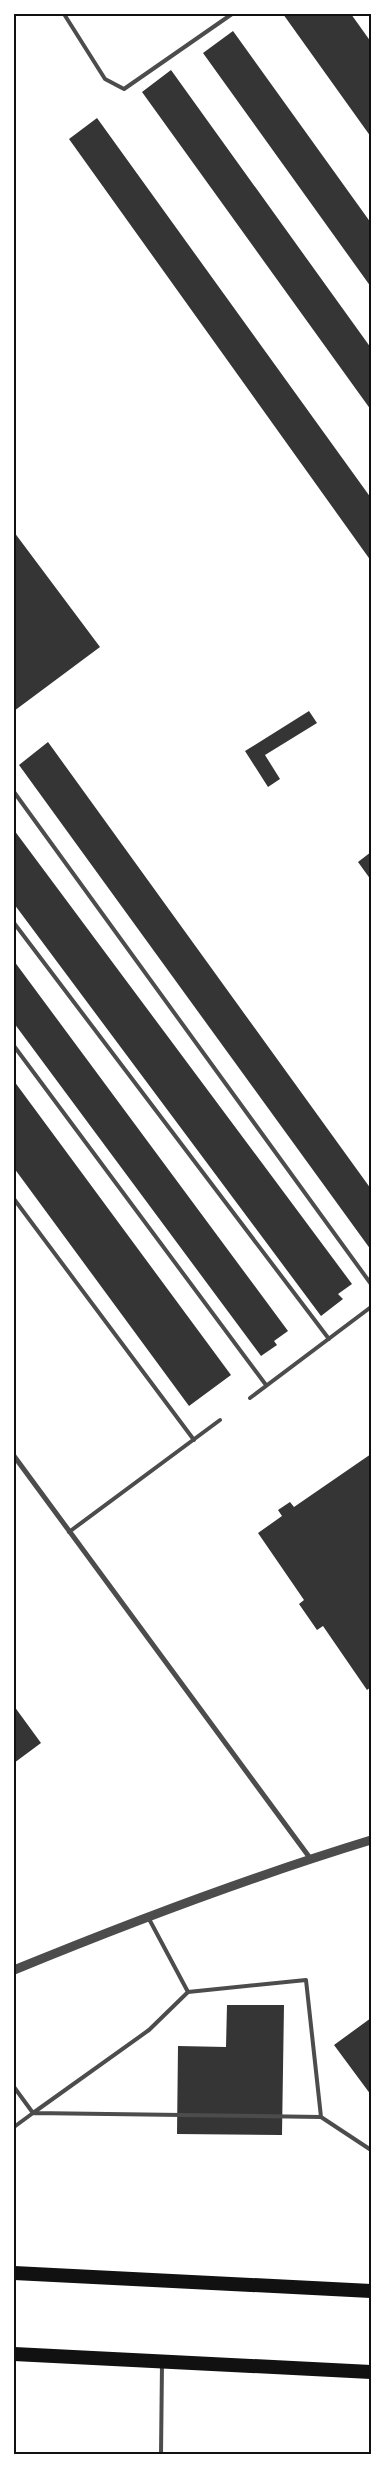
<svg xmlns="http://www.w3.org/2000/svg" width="385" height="2468" font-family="'Work Sans',sans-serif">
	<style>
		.building { fill: #353535 }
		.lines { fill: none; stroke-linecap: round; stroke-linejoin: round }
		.service { stroke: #4c4c4c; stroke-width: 4 }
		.minor { stroke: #4c4c4c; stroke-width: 5 }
		.tertiary { stroke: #4c4c4c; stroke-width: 9 }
		.trunk { stroke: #111; stroke-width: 14 }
		.neatline { fill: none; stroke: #111; stroke-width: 2 }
	</style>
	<rect width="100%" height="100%" fill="#fff"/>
	<path class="building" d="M283,14H351L371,42V137Z
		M233,31L371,223V287L203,53Z
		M171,70L371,348V410L142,92Z
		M97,118L371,498V561L69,139Z
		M14,532L100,647L14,711Z
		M309,711L317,723L265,755L280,779L268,787L245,751Z
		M48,742L371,1189V1250L19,765Z
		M14,830L352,1284L338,1294L343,1299L321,1316L14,904Z
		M371,852V880L358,862Z
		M14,961L288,1331L274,1341L277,1345L261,1356L14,1023Z
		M14,1081L231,1375L189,1406L14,1168Z
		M371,1454V1687L367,1690L323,1626L317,1630L299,1604L304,1600L258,1533L282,1516L278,1510L290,1502L294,1507Z
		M14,1706L41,1743L14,1763Z
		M227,2005H284L282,2135L177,2134L178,2046L226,2047Z
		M371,2018V2095L334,2045Z"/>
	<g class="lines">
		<path class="service" d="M64,14L105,79L124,89L232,14
			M14,792L371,1284
			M14,923L329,1339
			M14,1046L266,1385
			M14,1199L194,1440
			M250,1398L371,1307
			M69,1532L220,1420
			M148,1917L188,1992L306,1980L321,2117
			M14,2087L33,2113L149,2030L188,1992
			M14,2127L33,2113L321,2117L371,2150
			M161,2454L162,2364"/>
		<path class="minor" d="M14,1456L310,1858"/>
		<path class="tertiary" d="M14,1970C131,1922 250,1877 371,1840"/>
		<path class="trunk" d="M14,2273L371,2291
			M14,2354L371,2372"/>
	</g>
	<rect width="385" height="2468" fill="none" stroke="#ffffff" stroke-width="30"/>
	<rect x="15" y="15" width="355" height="2438" class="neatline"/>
</svg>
